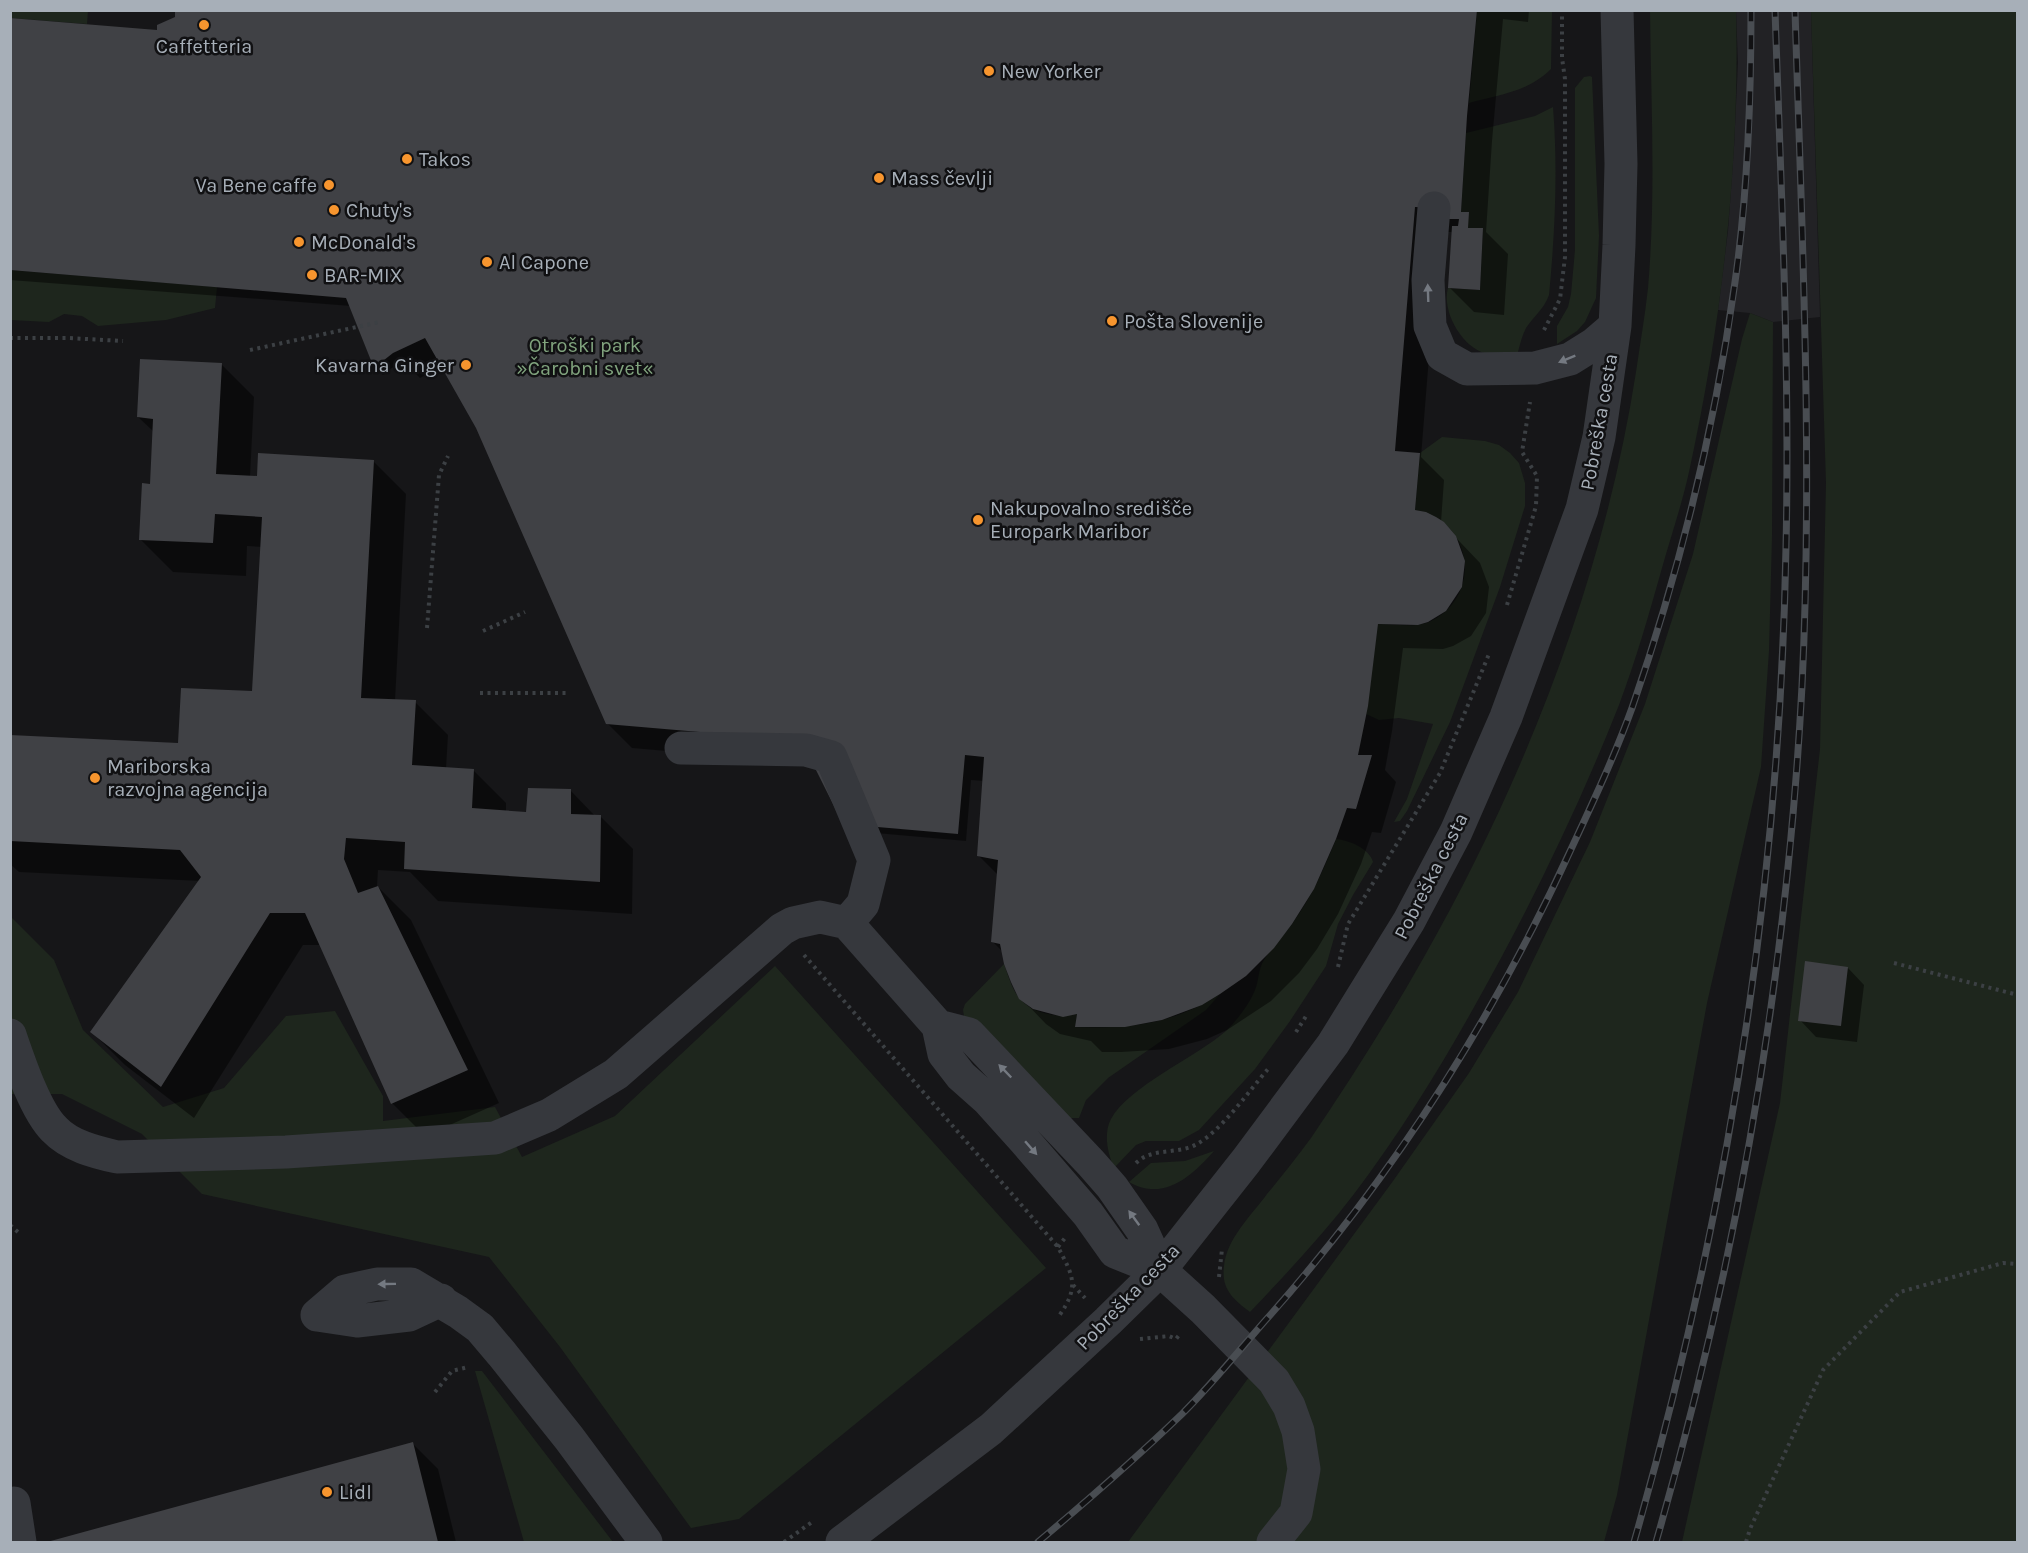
<svg xmlns="http://www.w3.org/2000/svg" width="2028" height="1553" font-family="Karla,sans-serif">
	<style>
		.built { fill: #222225 }
		.green { fill: #1e261d }
		.shadow { fill: #0007 }
		.building { fill: #404145 }
		.lines { fill: none; stroke-linecap: round; stroke-linejoin: round }
		.path { stroke: #3c4044; stroke-width: 4; stroke-dasharray: 3 4.5; stroke-linecap: butt }
		.minor { stroke: #36383d; stroke-width: 33 }
		.rail-casing { stroke: #494d52; stroke-width: 7 }
		.rail { stroke: #111113; stroke-width: 4.5; stroke-dasharray: 14; stroke-linecap: butt }
		.oneway { fill: #747981 }
		.poi-dot { fill: #f7952e; stroke: #111113; stroke-width: 2 }
		.labels { text-anchor: middle; dominant-baseline: central; stroke-width: 5; stroke-linejoin: round; paint-order: stroke }
		.poi-label { font-size: 20px; fill: #a7afb8; stroke: #111113; text-anchor: start }
		.park-label { font-size: 20px; fill: #81a47e; stroke: #111113 }
		.street-label { font-size: 20px; fill: #a7afb8; stroke: #111113 }
	</style>
	<rect width="100%" height="100%" fill="#161618"/>
	<path class="built" d="M1736,11H1811L1820,317L1773,322L1750,313L1718,310L1728,231L1734,147L1738,63Z"/>
	<path class="green" d="M10,11H88L87,24L11,18Z
		M1477,11H1552L1551,69C1528,92 1498,95 1469,103Z
		M1650,11H1736C1740,165 1722,321 1689,472C1682,504 1671,536 1662,568C1649,614 1636,660 1619,705C1585,791 1545,876 1501,958C1457,1040 1410,1120 1354,1194C1322,1236 1286,1274 1250,1312C1233,1299 1221,1289 1224,1266C1227,1238 1251,1216 1267,1194C1282,1176 1297,1157 1311,1138C1351,1079 1389,1019 1424,957C1526,777 1604,577 1636,372C1640,344 1645,316 1648,288C1656,195 1651,103 1650,11Z
		M1811,11H2017V1542H1682L1780,1103L1820,749L1826,483Z
		M1590,76L1592,77L1599,236L1596,298L1585,322L1577,331L1557,344V326L1568,307L1571,294L1575,250V88L1584,77Z
		M1553,107C1558,170 1555,233 1549,295C1544,309 1534,316 1526,328C1522,336 1520,344 1518,352C1509,353 1498,355 1489,354C1464,351 1441,312 1448,288L1480,290L1483,228H1468L1461,212L1466,133L1535,116Z
		M10,270L217,287L215,308L166,320L98,326L82,316L64,314L49,322L11,320Z
		M1750,313L1773,322L1772,537L1769,651L1761,767L1707,1003L1617,1495L1604,1542H1128L1393,1181L1469,1073L1518,992L1590,842L1645,704L1693,554L1742,339Z
		M1442,437L1485,441L1499,445L1510,453L1519,463L1525,483V506L1500,587L1450,722L1407,811L1400,821L1394,822L1407,799L1433,724L1399,718L1379,720L1366,714L1378,624C1394,624 1414,628 1429,622C1483,597 1474,521 1415,510L1420,453Z
		M1336,839C1349,840 1370,849 1373,862L1353,895L1338,924L1326,966L1290,1021L1255,1069L1199,1130L1179,1141H1146L1136,1145L1114,1168C1108,1154 1103,1134 1111,1119C1129,1086 1195,1058 1226,1031C1237,1020 1249,1005 1255,990C1259,981 1258,969 1264,960C1271,947 1284,936 1292,924C1311,898 1324,869 1336,839Z
		M11,917L54,960L83,1030L163,1107L224,1088L286,1016L335,1011L383,1096V1121L495,1107L522,1157L615,1116L775,966L1046,1268L739,1519L691,1528L560,1347L489,1257L202,1194L142,1134L62,1094H11Z
		M1004,964C1008,975 1012,990 1020,999C1033,1014 1058,1018 1077,1014L1075,1027C1130,1029 1173,1024 1220,994L1206,1010L1108,1078L1086,1100L1079,1118H1067L964,1016L963,1010L965,1004Z
		M1214,1151C1192,1176 1164,1202 1129,1182L1151,1163L1185,1161Z
		M475,1371H482L613,1542H524Z"/>
	<path class="shadow" d="M177,10H1529L1528,22L1503,19L1492,141L1486,232L1508,254L1504,315L1474,312L1449,287L1453,232H1439L1421,457L1444,480L1441,522L1480,563L1489,587L1486,613L1471,636L1453,646L1443,649L1403,648L1392,731L1385,770L1396,782L1381,833L1372,832L1361,864L1338,914L1317,949L1299,973L1271,1001L1227,1030L1207,1039L1169,1049L1121,1052H1102L1091,1041L1060,1034L1046,1024L1021,998L1003,952L992,941L998,875L978,855L984,781L971,780L966,841L853,831L815,764L632,748L607,723L478,427L443,366L420,378L402,360L383,375L375,367L351,306L10,280V19L158,31L176,18Z
		M221,364L254,397L250,477L373,461L406,494L395,701L415,702L448,735L446,769L473,770L506,803V812L527,813L571,791L596,817H601L633,849L632,914L438,901L410,872L378,870L377,886L411,920L499,1103L425,1136L392,1103L321,945H303L194,1118L125,1065L92,1032L200,881L19,872L10,864V736L179,744L254,692L262,547L247,546L246,576L173,572L140,539L151,485L154,432L138,417Z
		M1848,968L1864,985L1857,1042L1816,1037L1800,1020Z
		M413,1444L438,1469L456,1542H51Z"/>
	<path class="building" d="M175,10H1477L1467,116L1461,212H1469L1468,228H1483L1480,290L1448,288L1452,226H1458L1459,219H1445V208L1415,207L1395,451L1420,453L1415,510L1426,512L1436,517L1444,522L1456,536L1465,561L1462,587L1446,611L1428,622L1418,625L1378,624L1368,706L1358,755H1372L1356,809L1347,808L1336,839L1314,889L1292,924L1274,948L1246,976L1220,994L1202,1005L1162,1020L1125,1027H1075L1077,1014L1063,1017L1033,1009L1019,999L1011,982L1004,964L1000,944L991,942L998,860L977,856L984,757L965,755L958,834L843,824L806,750L794,740L606,724L476,428L425,338L393,353L374,368L346,298L10,270V18L157,30V25L175,17Z
		M140,359L222,363L216,474L257,476L258,453L374,460L361,698L416,700L412,765L474,769L472,808L526,812L528,788L571,789V814L601,815L600,882L404,869L405,842L346,838L344,859L358,893L378,886L468,1070L391,1104L305,913H270L161,1087L90,1032L201,877L180,850L10,841V735L178,743L181,688L252,691L262,517L215,514L213,543L139,540L142,483L150,484L153,419L137,417Z
		M1805,961L1848,967L1841,1026L1798,1021Z
		M413,1442L438,1542H47Z"/>
	<g class="lines">
		<path class="path" d="M1544,330L1560,299L1565,257V79L1562,58V10
			M10,338H68L123,341
			M250,350L380,322
			M1507,605L1536,506L1537,476L1522,452L1530,402
			M427,628L439,475L448,456
			M483,631L525,612
			M480,693H568
			M804,955L1058,1247C1073,1276 1080,1286 1059,1316
			M1894,963L2018,995
			M1338,967L1348,924L1440,773L1489,654
			M1296,1032L1308,1013
			M1136,1163C1152,1147 1178,1155 1197,1144C1222,1130 1249,1091 1268,1069
			M10,1225L18,1232
			M1058,1247L1065,1238
			M1219,1277L1222,1249
			M1073,1285L1085,1298
			M1140,1339L1169,1336L1176,1339L1180,1334
			M435,1392L452,1371L468,1367
			M784,1542L812,1522
			M1746,1542L1750,1529L1823,1370L1900,1292L2003,1263L2018,1264"/>
		<path class="minor" d="M1434,208L1428,280L1430,326L1442,355L1467,369L1535,368L1570,359L1594,344L1615,326
			M681,748L806,750L831,757L874,860L863,904L847,923
			M938,1026L969,1034L1091,1163L1112,1187L1142,1230L1160,1270
			M10,1035C19,1061 35,1110 54,1129C70,1146 95,1152 117,1157L286,1152L495,1138L549,1115L616,1074L782,929L793,923L820,917L847,923L938,1026L944,1054L961,1076L988,1100L1024,1140L1088,1214L1115,1252L1160,1270L1203,1309L1274,1381L1289,1406L1298,1431L1304,1469L1296,1513L1273,1542
			M317,1315L345,1291L377,1284H411L458,1312L480,1328L502,1354L569,1438L646,1542
			M317,1315L357,1321L409,1315L441,1300
			M14,1503L20,1542
			M842,1542L991,1429L1108,1321L1160,1270L1246,1161L1333,1044L1409,921L1456,832L1506,717L1582,509L1599,437L1615,326L1619,245L1621,164L1617,10"/>
		<g class="rail-casing">
			<path id="rail" d="M1038,1542C1087,1501 1135,1459 1182,1414C1211,1385 1237,1353 1264,1322C1391,1180 1494,1018 1573,845C1594,800 1615,755 1632,708C1680,570 1715,427 1735,282C1748,192 1751,101 1751,10
				M1634,1542C1727,1219 1780,883 1786,547C1790,368 1781,189 1775,10
				M1656,1542C1736,1265 1787,975 1802,686C1813,461 1802,236 1795,10"/>
		</g>
		<use href="#rail" class="rail"/>
	</g>
	<defs><path id="oneway-solid" d="M-6-.8H1V-3.2L6.5 0L1 3.2V.8H-6Z" transform="scale(1.5)"/></defs>
	<g class="oneway">
		<use href="#oneway-solid" transform="translate(1428 293) rotate(-92)"/>
		<use href="#oneway-solid" transform="translate(1567 359) rotate(158)"/>
		<use href="#oneway-solid" transform="translate(1005 1071) rotate(-134)"/>
		<use href="#oneway-solid" transform="translate(1031 1148) rotate(49)"/>
		<use href="#oneway-solid" transform="translate(1134 1218) rotate(-126)"/>
		<use href="#oneway-solid" transform="translate(387 1284) rotate(179)"/>
	</g>
	<g class="poi-dot">
		<circle cx="204" cy="25" r="6"/>
		<circle cx="989" cy="71" r="6"/>
		<circle cx="407" cy="159" r="6"/>
		<circle cx="879" cy="178" r="6"/>
		<circle cx="329" cy="185" r="6"/>
		<circle cx="334" cy="210" r="6"/>
		<circle cx="299" cy="242" r="6"/>
		<circle cx="487" cy="262" r="6"/>
		<circle cx="312" cy="275" r="6"/>
		<circle cx="1112" cy="321" r="6"/>
		<circle cx="466" cy="365" r="6"/>
		<circle cx="978" cy="520" r="6"/>
		<circle cx="95" cy="778" r="6"/>
		<circle cx="327" cy="1492" r="6"/>
	</g>
	<g class="labels">
		<g class="poi-label">
			<text x="204" y="46" text-anchor="middle">Caffetteria</text>
			<text x="1001" y="71">New Yorker</text>
			<text x="419" y="159">Takos</text>
			<text x="891" y="178">Mass čevlji</text>
			<text x="317" y="185" text-anchor="end">Va Bene caffe</text>
			<text x="346" y="210">Chuty's</text>
			<text x="311" y="242">McDonald's</text>
			<text x="499" y="262">Al Capone</text>
			<text x="324" y="275">BAR-MIX</text>
			<text x="1124" y="321">Pošta Slovenije</text>
			<text x="454" y="365" text-anchor="end">Kavarna Ginger</text>
			<text x="990" y="508">Nakupovalno središče<tspan x="990" dy="23">Europark Maribor</tspan></text>
			<text x="107" y="766">Mariborska<tspan x="107" dy="23">razvojna agencija</tspan></text>
			<text x="339" y="1492">Lidl</text>
		</g>
		<g class="park-label">
			<text x="585" y="345">Otroški park<tspan x="585" dy="23">»Čarobni svet«</tspan></text>
		</g>
		<g class="street-label">
			<text transform="translate(1599 422) rotate(-80)">Pobreška cesta</text>
			<text transform="translate(1431 876) rotate(-63)">Pobreška cesta</text>
			<text transform="translate(1128 1297) rotate(-46)">Pobreška cesta</text>
		</g>
	</g>
	<rect width="2028" height="1553" fill="none" stroke="#a7afb8" stroke-width="24"/>
</svg>
